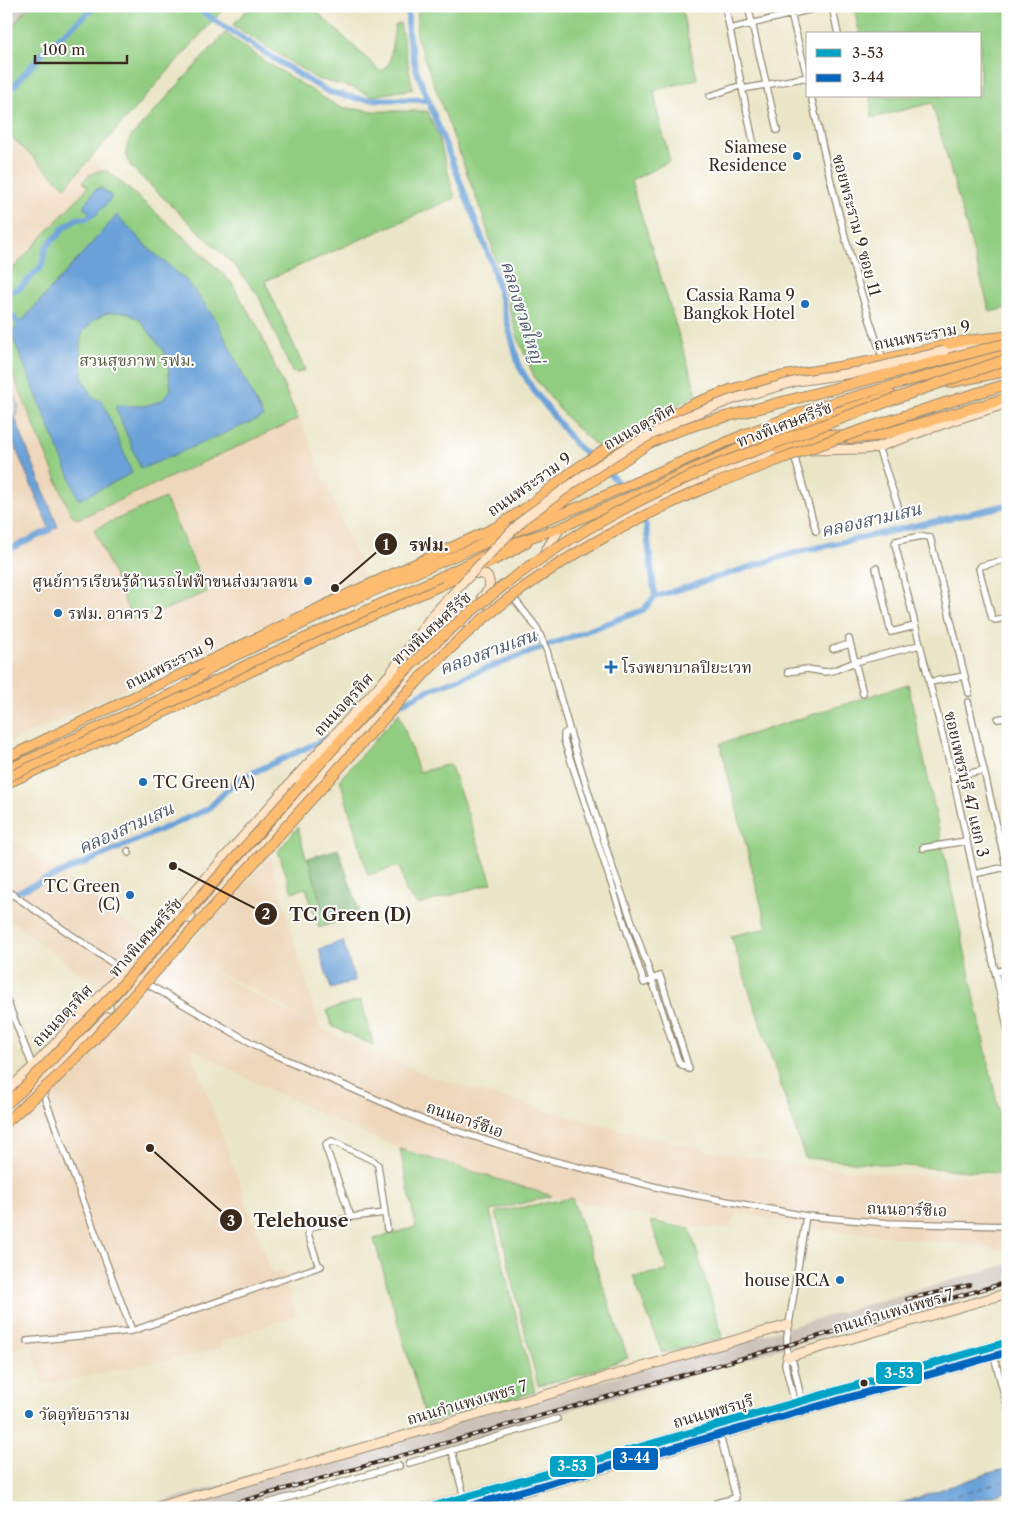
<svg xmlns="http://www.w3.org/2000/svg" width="1014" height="1514" font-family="'Libre Caslon Text','Noto Serif Thai',serif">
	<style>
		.built { fill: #eed7bb; fill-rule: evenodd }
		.industrial { fill: #ccc2b9 }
		.green { fill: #91cd81; stroke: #667c50 }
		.forest { fill: #74b06f; stroke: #586d46 }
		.water { fill: #6aa1d8; stroke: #52667b }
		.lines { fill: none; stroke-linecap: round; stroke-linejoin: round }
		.stream { stroke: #6aa1d8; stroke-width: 2 }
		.canal { stroke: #6aa1d8; stroke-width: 6 }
		.ferry { stroke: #4e5a68; stroke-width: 1; stroke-dasharray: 6 5; stroke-linecap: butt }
		.street-casing { stroke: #938872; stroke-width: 8 }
		.secondary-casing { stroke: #938872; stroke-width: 11 }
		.primary-casing { stroke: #938872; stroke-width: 11 }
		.highway-casing { stroke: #938872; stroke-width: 12 }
		.street { stroke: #fff; stroke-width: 5.5 }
		.secondary { stroke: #ffe4c6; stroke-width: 9 }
		.primary { stroke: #febc70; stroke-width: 9 }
		.highway { stroke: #febc70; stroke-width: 10 }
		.rail-casing { stroke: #3b2a1e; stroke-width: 4 }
		.rail { stroke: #fff; stroke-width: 2; stroke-dasharray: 5.5; stroke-linecap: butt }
		.secondary-bridge-casing { stroke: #938872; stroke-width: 11; stroke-linecap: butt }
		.primary-bridge-casing { stroke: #938872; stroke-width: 11; stroke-linecap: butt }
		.highway-bridge-casing { stroke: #938872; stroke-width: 12; stroke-linecap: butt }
		.secondary-bridge { stroke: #ffe4c6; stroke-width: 9 }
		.primary-bridge { stroke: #febc70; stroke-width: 9 }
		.highway-bridge { stroke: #febc70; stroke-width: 10 }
		.bus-1-casing { stroke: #fff; stroke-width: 11 }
		.bus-2-casing { stroke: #fff; stroke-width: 11 }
		.bus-1 { stroke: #03a3c5; stroke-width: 8 }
		.bus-2 { stroke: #0065bd; stroke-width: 8 }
		.poi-dot { fill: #1f6fb2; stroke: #fff; stroke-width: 2 }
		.bus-dot { fill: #3b2a1e; stroke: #fff; stroke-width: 2 }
		.labels { text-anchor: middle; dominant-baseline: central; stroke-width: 4; stroke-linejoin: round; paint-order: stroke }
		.poi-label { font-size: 16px; fill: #3b2a1e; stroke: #fff; text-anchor: end }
		.street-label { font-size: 16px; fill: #3b2a1e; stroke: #fff }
		.park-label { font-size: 16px; fill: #555b3c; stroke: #fff }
		.water-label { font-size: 18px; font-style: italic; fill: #4e5a68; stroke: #fff }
		.leader { fill: none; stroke: #3b2a1e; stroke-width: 2 }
		.callout-dot { fill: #3b2a1e; stroke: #fff; stroke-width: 2 }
		.mark-label { font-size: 15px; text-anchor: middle; font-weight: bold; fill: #fff }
		.callout-label { font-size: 18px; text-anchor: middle; font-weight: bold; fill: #3b2a1e; stroke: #fff; stroke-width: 4; stroke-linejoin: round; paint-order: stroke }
		.line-badge { stroke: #fff; stroke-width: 2 }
		.badge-label { font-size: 14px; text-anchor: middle; font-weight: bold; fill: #fff }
	</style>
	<rect width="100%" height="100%" fill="#fff"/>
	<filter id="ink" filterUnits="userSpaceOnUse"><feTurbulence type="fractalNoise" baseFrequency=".02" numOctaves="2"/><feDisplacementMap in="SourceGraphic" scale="10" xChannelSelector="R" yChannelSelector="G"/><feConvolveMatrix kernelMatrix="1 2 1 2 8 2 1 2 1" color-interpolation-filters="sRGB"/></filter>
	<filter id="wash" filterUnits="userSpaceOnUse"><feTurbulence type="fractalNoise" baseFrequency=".0096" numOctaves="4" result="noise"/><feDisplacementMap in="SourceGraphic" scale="20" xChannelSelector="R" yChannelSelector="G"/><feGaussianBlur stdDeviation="1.12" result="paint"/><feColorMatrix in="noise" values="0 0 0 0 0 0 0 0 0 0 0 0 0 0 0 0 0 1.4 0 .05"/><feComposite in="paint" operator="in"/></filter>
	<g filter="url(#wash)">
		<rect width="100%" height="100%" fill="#ebe5c7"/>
		<path class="built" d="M6,132L64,186L91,158L203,251L255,317L300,419L365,578L6,744Z
			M6,835L133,927L180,954L270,857L320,1028L431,1077L587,1122L705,1150L801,1166L894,1175L1008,1176V1248L999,1250L981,1246L818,1229L737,1212L729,1228L695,1227L552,1196L400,1149L348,1127L254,1082L190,1047L272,1273L284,1272L296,1315L222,1342L220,1349L43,1385L32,1345L6,1350V1127L130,1008L97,986L6,917ZM188,959L256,991L310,1023L284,1010Z"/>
		<path class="industrial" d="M6,6H29L6,34Z
			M1008,1264V1286L887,1321L785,1347L728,1365L226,1508H138L637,1371Z"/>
		<path class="green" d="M29,6H226L65,187L6,132V34Z
			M250,6H311L381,72L390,62L395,26L400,23L413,89L372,96L354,88L317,79L233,25Z
			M418,6H681L697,79L654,91L658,115L670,161L631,181L697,394L600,449L570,422L535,379L518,338L484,219L416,36Z
			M756,6H793V7L759,15Z
			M853,6H985L986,9L995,6H1008V308L990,312L932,103L872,118L870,96H980V34H860Z
			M225,33L266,62L339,107L374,111H427L438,135L455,198L265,281L305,370L297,373L292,372L258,295L234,265L132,168C124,155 125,153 129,139Z
			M98,171H107L115,177L196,248L231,282L258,328L298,419L78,519L73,516L70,512L6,358V276L88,187L83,182L89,175Z
			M165,498L207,592L155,614L132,619L94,529Z
			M908,684L1008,1155V1174L805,1158L731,936L767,928L720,744Z
			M399,713L419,772L450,764L492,883L418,905L406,892L400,866L368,875L340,779Z
			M298,827L306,858H308L327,925L319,928L306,888L292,892L278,851Z
			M361,1000L374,1046L332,1026L327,1010Z
			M400,1149L552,1196L490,1211L535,1392L427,1423L374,1239L416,1227Z
			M572,1198L628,1358L583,1374L538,1386L496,1212Z
			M651,1221L690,1229L723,1338L662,1353L633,1276L667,1271Z"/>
		<path class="forest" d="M338,849L361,915L327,925L308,858Z"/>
		<path class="water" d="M101,188L111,196V199L95,216L92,215L84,208V205L96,189Z
			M117,215L147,247L187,281L217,321L263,417L141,469L115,406L119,405L144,406L161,401L171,389L168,366L163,350L139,319L125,312L107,313L94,320L83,332L80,343L82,376L91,396L103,402L132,473L79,500L11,333Z
			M15,418L58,527L50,530L6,425L9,420Z
			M343,941L355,981L331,989L319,949Z
			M1008,1468V1491L946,1508H887L989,1473Z"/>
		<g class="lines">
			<path class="stream" d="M6,376L18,405L15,418"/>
			<path class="canal" d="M195,6L214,20L311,82L329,92L360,99L429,100
				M408,6V33L416,69L491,261L519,366L532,388L575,444L613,477L632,499
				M6,95L47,48L96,6
				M6,293C11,291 17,290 21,287C24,284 41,268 42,265C44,258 43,252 47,246C52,238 59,238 62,229L77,219L87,218L92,215
				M6,309L19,324
				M642,516L646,526L655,597
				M6,551L50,530
				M400,704L431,689L643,610L655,597L794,553L1008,505
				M6,897L208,809L237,780L332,736"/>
			<path class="ferry" d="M914,1508L1008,1480"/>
		</g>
	</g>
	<g filter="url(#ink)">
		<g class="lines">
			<g class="street-casing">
				<path id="street" d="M725,6L753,141
					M748,6L777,130
					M832,6L838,34
					M791,14L808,80
					M730,29L825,6
					M743,89L808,77
					M710,96L742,85
					M811,96C831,185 852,273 883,359
					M878,447L898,506
					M793,452L816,531
					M1008,559L981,566L979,569L992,618L995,620L1008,617
					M876,568L891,632L915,626
					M512,596L537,628L547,651L576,753L611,863L649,970L677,1057L679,1063L689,1069
					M833,649L850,644
					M788,672L807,669L825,672L835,670L855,662L849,639
					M929,682L965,676
					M969,693L930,537L922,536L896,541L895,544L953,777L1008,1031
					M863,694L855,662L920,645
					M968,702L1008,874
					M998,719L1008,717
					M569,730L564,734V740L644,983L652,980
					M1007,764H1008
					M953,777L984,770
					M923,848L966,841
					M128,851L129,853
					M974,874L1006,867
					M6,890L124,971L266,1051L428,1122L542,1158L668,1190L806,1216L888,1223L1008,1226
					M995,972L1008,969
					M652,979L660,976L689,1069
					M6,998L33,1067
					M41,1088L132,1331
					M351,1217L326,1148V1144L332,1141L374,1161L378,1165L385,1213
					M319,1267L308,1234L309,1230L312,1227L351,1217L385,1213L387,1229
					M27,1341L132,1331L321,1266
					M994,1356L1008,1409
					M787,1357L793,1362L802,1402
					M795,1404L785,1364L787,1357V1337L806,1216
					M452,1451L464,1497
					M409,1463L557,1419
					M716,1503L736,1498L720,1435
					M251,1508L399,1466"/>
			</g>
			<g class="secondary-casing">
				<path id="secondary" d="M944,351L980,342
					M810,450L863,449L878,447L951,421L1008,403
					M542,557L560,528
					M466,574C480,573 492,571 489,590L482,597
					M490,608C575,537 677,490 779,450H785
					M396,669L454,619
					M200,915L348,747L425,665L461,632
					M118,1006L188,928
					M6,1092L33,1067L124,971L295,778
					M12,1111L108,1017
					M787,1357L1008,1293
					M154,1508L788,1325"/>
			</g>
			<g class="primary-casing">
				<path id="primary" d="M949,383L1008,371
					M509,534L581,506L740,436L813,408L1008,353
					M440,577L504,546L560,528L751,443L846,409L892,395
					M6,758L352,592L496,527L528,506L571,472L614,443L695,403L732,389L771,378L883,359L963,341L1008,336
					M6,770L173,693L190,684L216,665L355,599L485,543
					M6,784L187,702L324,637L442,585L509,553L527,542
					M426,1508L1008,1342
					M466,1508L1008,1352"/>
			</g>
			<g class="highway-casing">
				<path id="highway" d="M789,429L850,438L877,436L1008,398
					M779,450L821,435
					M480,545L557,505L649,443L671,433L698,424L756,409"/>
			</g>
			<use href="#street" class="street"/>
			<use href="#secondary" class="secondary"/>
			<use href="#primary" class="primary"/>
			<use href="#highway" class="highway"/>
			<g class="rail-casing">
				<path id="rail" d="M907,1299L970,1285
					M218,1508L1008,1282"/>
			</g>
			<use href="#rail" class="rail"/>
			<g class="secondary-bridge-casing">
				<path id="secondary-bridge" d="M295,778L390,674L432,616L496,547L526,517L586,474L626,448L681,419L733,399L797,381L859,372L944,351"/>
			</g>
			<g class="primary-bridge-casing">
				<path id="primary-bridge" d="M6,778L198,690L252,662L440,577"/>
			</g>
			<g class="highway-bridge-casing">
				<path id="highway-bridge" d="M756,409L1008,343
					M6,1104L20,1092L115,993L388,687C444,632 503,581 569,540C613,513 660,489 707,469C734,458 763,448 791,437C863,410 935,384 1008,359
					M6,1122L56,1078L89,1045L425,673C448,650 472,627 498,607C559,559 636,517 707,487C727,479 747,472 767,464C846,434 927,408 1008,384"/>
			</g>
			<use href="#secondary-bridge" class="secondary-bridge"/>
			<use href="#primary-bridge" class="primary-bridge"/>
			<use href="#highway-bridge" class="highway-bridge"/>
			<g class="bus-1-casing">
				<path id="bus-1" d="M427,1508L1008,1342"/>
			</g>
			<g class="bus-2-casing">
				<path id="bus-2" d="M463,1508L1008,1352"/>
			</g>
			<use href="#bus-1" class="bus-1"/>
			<use href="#bus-2" class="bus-2"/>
		</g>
	</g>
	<g class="poi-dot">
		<circle cx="797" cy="156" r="5"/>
		<circle cx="805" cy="304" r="5"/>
		<circle cx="308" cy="581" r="5"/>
		<circle cx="58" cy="613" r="5"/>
		<path d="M608.5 659.5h5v5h5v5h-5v5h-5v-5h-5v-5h5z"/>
		<circle cx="143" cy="782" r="5"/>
		<circle cx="130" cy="895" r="5"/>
		<circle cx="840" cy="1280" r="5"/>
		<circle cx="29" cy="1414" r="5"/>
	</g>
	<circle class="bus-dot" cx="864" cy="1383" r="4.5"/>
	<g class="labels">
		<g class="poi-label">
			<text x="787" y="147">Siamese<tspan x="787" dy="18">Residence</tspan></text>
			<text x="795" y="295">Cassia Rama 9<tspan x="795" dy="18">Bangkok Hotel</tspan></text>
			<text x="298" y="581">ศูนย์การเรียนรู้ด้านรถไฟฟ้าขนส่งมวลชน</text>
			<text x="68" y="613" text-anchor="start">รฟม. อาคาร 2</text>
			<text x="622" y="667" text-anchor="start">โรงพยาบาลปิยะเวท</text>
			<text x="153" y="782" text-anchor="start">TC Green (A)</text>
			<text x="120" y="886">TC Green<tspan x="120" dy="18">(C)</tspan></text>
			<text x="830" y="1280">house RCA</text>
			<text x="39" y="1414" text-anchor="start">วัดอุทัยธาราม</text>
		</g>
		<g class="street-label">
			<text transform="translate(857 225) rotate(75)">ซอยพระราม 9 ซอย 11</text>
			<text transform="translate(922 335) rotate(-11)">ถนนพระราม 9</text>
			<text transform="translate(784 424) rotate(-21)">ทางพิเศษศรีรัช</text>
			<text transform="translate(639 426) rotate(-29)">ถนนจตุรทิศ</text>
			<text transform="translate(529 484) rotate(-35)">ถนนพระราม 9</text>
			<text transform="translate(431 628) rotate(-42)">ทางพิเศษศรีรัช</text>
			<text transform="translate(170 663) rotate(-26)">ถนนพระราม 9</text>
			<text transform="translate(343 704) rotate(-47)">ถนนจตุรทิศ</text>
			<text transform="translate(967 784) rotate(77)">ซอยเพชรบุรี 47 แยก 3</text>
			<text transform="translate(145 937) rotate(-48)">ทางพิเศษศรีรัช</text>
			<text transform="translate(62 1015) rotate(-46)">ถนนจตุรทิศ</text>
			<text transform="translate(465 1119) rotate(19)">ถนนอาร์ซีเอ</text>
			<text transform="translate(907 1209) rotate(2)">ถนนอาร์ซีเอ</text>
			<text transform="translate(893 1311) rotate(-16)">ถนนกำแพงเพชร 7</text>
			<text transform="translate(467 1402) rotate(-16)">ถนนกำแพงเพชร 7</text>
			<text transform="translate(713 1411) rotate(-16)">ถนนเพชรบุรี</text>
		</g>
		<g class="park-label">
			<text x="137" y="360">สวนสุขภาพ รฟม.</text>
		</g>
		<g class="water-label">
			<text transform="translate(522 312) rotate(73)">คลองชวดใหญ่</text>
			<text transform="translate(871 520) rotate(-13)">คลองสามเสน</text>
			<text transform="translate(488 652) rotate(-20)">คลองสามเสน</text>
			<text transform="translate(126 828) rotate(-24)">คลองสามเสน</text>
		</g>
	</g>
	<path class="leader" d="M335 588L386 544M173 866L266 914M150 1148L231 1220"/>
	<g class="callout-dot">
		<circle cx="335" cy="588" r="5"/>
		<circle cx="173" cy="866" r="5"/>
		<circle cx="150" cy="1148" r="5"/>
		<circle cx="386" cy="544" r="12"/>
		<circle cx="266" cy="914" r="12"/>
		<circle cx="231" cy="1220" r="12"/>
	</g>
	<g class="mark-label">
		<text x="386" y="550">1</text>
		<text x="266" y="919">2</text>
		<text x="231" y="1226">3</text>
	</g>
	<g class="callout-label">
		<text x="429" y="551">รฟม.</text>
		<text x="350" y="921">TC Green (D)</text>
		<text x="301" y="1227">Telehouse</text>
	</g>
	<g class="line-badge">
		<rect x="875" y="1361" width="48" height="24" rx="5" fill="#03a3c5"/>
		<rect x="612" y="1447" width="47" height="24" rx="5" fill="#0065bd"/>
		<rect x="549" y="1455" width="47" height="23" rx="5" fill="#03a3c5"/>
	</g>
	<g class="badge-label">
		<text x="899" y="1378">3-53</text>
		<text x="635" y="1463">3-44</text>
		<text x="572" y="1471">3-53</text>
	</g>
	<rect width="1014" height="1514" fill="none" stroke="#fff" stroke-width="25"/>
	<rect x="806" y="32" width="175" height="65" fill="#ffffff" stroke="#b1aaa5"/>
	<rect x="816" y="49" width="25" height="8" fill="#03a3c5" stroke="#b1aaa5"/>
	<text x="852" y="58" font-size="15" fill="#3b2a1e">3-53</text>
	<rect x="816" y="74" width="25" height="8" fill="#0065bd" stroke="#b1aaa5"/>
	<text x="852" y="82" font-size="15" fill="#3b2a1e">3-44</text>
	<path d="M35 55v8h92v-8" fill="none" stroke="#3b2a1e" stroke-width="2.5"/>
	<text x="42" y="55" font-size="15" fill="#3b2a1e" stroke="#ffffff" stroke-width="4" paint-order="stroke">100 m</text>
</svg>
